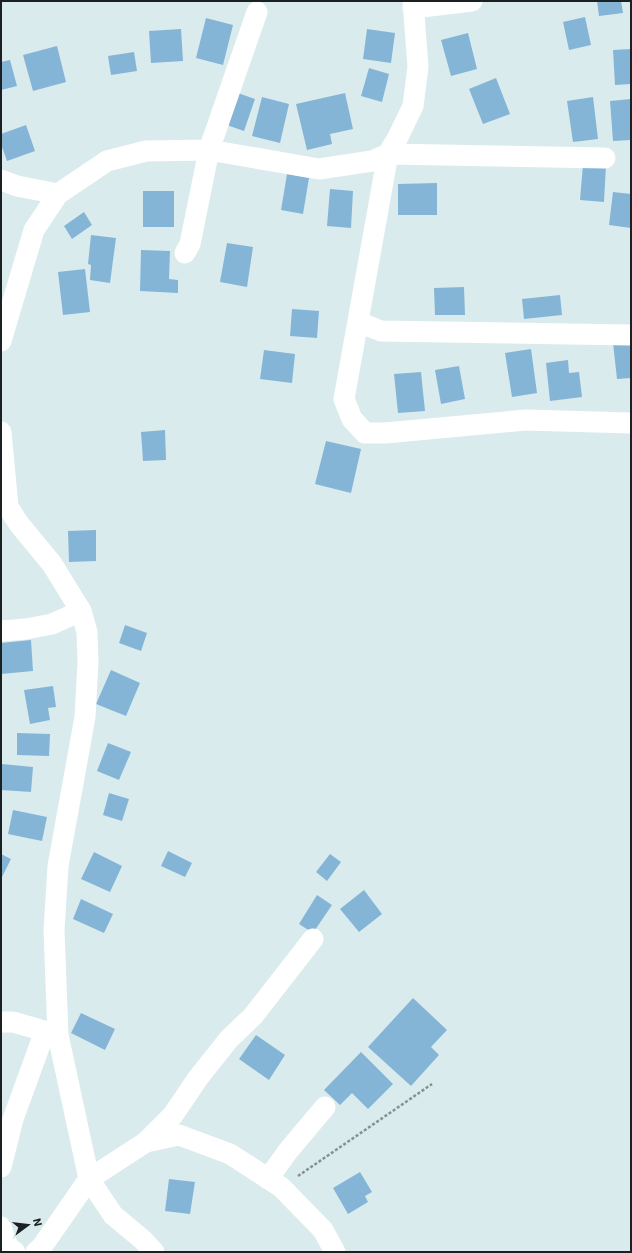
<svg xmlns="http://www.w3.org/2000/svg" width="632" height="1253" font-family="'IBM Plex Sans',sans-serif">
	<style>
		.building { fill: #85b5d6 }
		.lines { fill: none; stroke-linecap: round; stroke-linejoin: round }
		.path { stroke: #849092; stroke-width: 2.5; stroke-dasharray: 3 2; stroke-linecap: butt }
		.minor { stroke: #fff; stroke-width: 21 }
	</style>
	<rect width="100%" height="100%" fill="#daebed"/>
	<path class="building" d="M597,1H621L623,13L599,16Z
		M585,17L591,45L569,50L563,22Z
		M206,18L233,25L223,65L196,58Z
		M181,29L183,61L151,63L149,31Z
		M367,29L395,33L391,63L363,59Z
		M468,33L477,69L451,76L441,40Z
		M57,46L66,82L33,91L23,55Z
		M631,49V84L615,85L613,50Z
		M134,52L137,71L111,75L108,56Z
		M10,60L17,86L1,90V62Z
		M369,68L389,74L382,102L361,96Z
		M496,78L510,114L483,124L469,89Z
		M232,91L255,99L244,131L221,123Z
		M345,93L353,129L330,134L332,144L307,150L296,104Z
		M262,97L289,104L280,143L252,136Z
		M593,97L598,139L573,142L567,101Z
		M631,99V140L613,141L610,101Z
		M26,125L35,151L7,161L1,144V134Z
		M583,164L606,165L604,202L580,200Z
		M287,174L309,178L303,214L281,210Z
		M437,183V215H398V184Z
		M330,189L353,191L351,228L327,226Z
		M143,191H174V227H143Z
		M613,192L631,194V228L609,225Z
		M84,212L92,225L72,239L64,226Z
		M91,235L116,238L110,283L90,280L91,265L88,264Z
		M227,243L253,247L247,287L220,282Z
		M141,250L170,251L169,279L178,280V293L140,291Z
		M85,269L90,312L63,315L58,272Z
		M464,287L465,315H435L434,288Z
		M560,295L562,315L524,319L522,299Z
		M292,309L319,311L317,338L290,336Z
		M631,341V378L617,379L613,343Z
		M531,349L537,393L512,397L505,353Z
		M264,350L295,354L292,383L260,379Z
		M568,360L569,373L579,372L582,397L550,401L546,363Z
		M459,366L465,399L441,404L435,370Z
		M421,372L425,411L398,413L394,374Z
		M165,430L166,460L143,461L141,432Z
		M326,441L361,449L351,493L315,484Z
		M96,530V561L69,562L68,531Z
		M125,625L147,633L141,651L119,643Z
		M31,640L33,671L1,674V643Z
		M111,670L140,683L126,716L96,704Z
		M53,686L56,707L48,708L50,720L30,724L24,690Z
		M17,733L50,734L49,756L17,755Z
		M108,743L131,752L119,780L97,771Z
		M2,764L33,767L31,792L1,790Z
		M109,793L129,799L122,821L103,815Z
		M13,810L47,817L42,841L8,834Z
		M168,851L192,863L185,877L161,866Z
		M94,852L122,866L110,892L81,879Z
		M1,854L11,859L1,879Z
		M330,854L341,862L327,881L316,872Z
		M364,890L382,914L359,932L340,909Z
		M317,895L332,905L313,933L299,924Z
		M81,899L113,914L104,933L73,919Z
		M413,998L447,1030L431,1047L439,1055L411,1086L368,1047Z
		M81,1013L115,1029L105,1050L71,1033Z
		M256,1035L285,1055L269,1080L239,1059Z
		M361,1052L393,1084L368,1109L352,1093L340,1105L324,1090Z
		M360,1172L372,1192L365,1196L368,1202L348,1214L333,1188Z
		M169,1179L195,1182L190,1214L165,1211Z"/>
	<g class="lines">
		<path class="path" d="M298,1176L432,1084"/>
		<path class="minor" d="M413,8L472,1
			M605,158L388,154L344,399L352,419L365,433H385L526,420L631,423
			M1,180L17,186L58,194
			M185,253L190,244L209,150L257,12
			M358,322L381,331L631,335
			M1,341L34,230L58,194L107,161L146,151L209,150L319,169L372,161L388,154L398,137L413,106L418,67L413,1
			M1,432L8,507L19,524L52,564L81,611L87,632L88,662L85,717L58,866L54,930L58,1035L89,1179L113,1215L143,1240L154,1252
			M1,631L26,629L52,624L81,611
			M1,1022H13L58,1035
			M146,1142L173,1115L198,1078L229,1039L253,1016L313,939
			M1,1167L13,1119L45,1031
			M268,1179L288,1151L325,1107
			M1,1227L8,1247L15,1252
			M36,1252L41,1248L89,1179L146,1142L179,1135L230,1154L281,1187L323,1230L335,1252"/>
	</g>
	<rect width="632" height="1253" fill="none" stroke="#1b2122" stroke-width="4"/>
	<g transform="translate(28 1225) rotate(75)" stroke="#daebed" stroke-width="3" paint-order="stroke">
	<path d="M0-3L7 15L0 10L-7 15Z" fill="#1b2122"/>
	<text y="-6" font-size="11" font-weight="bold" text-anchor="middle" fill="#1b2122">N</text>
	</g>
</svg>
